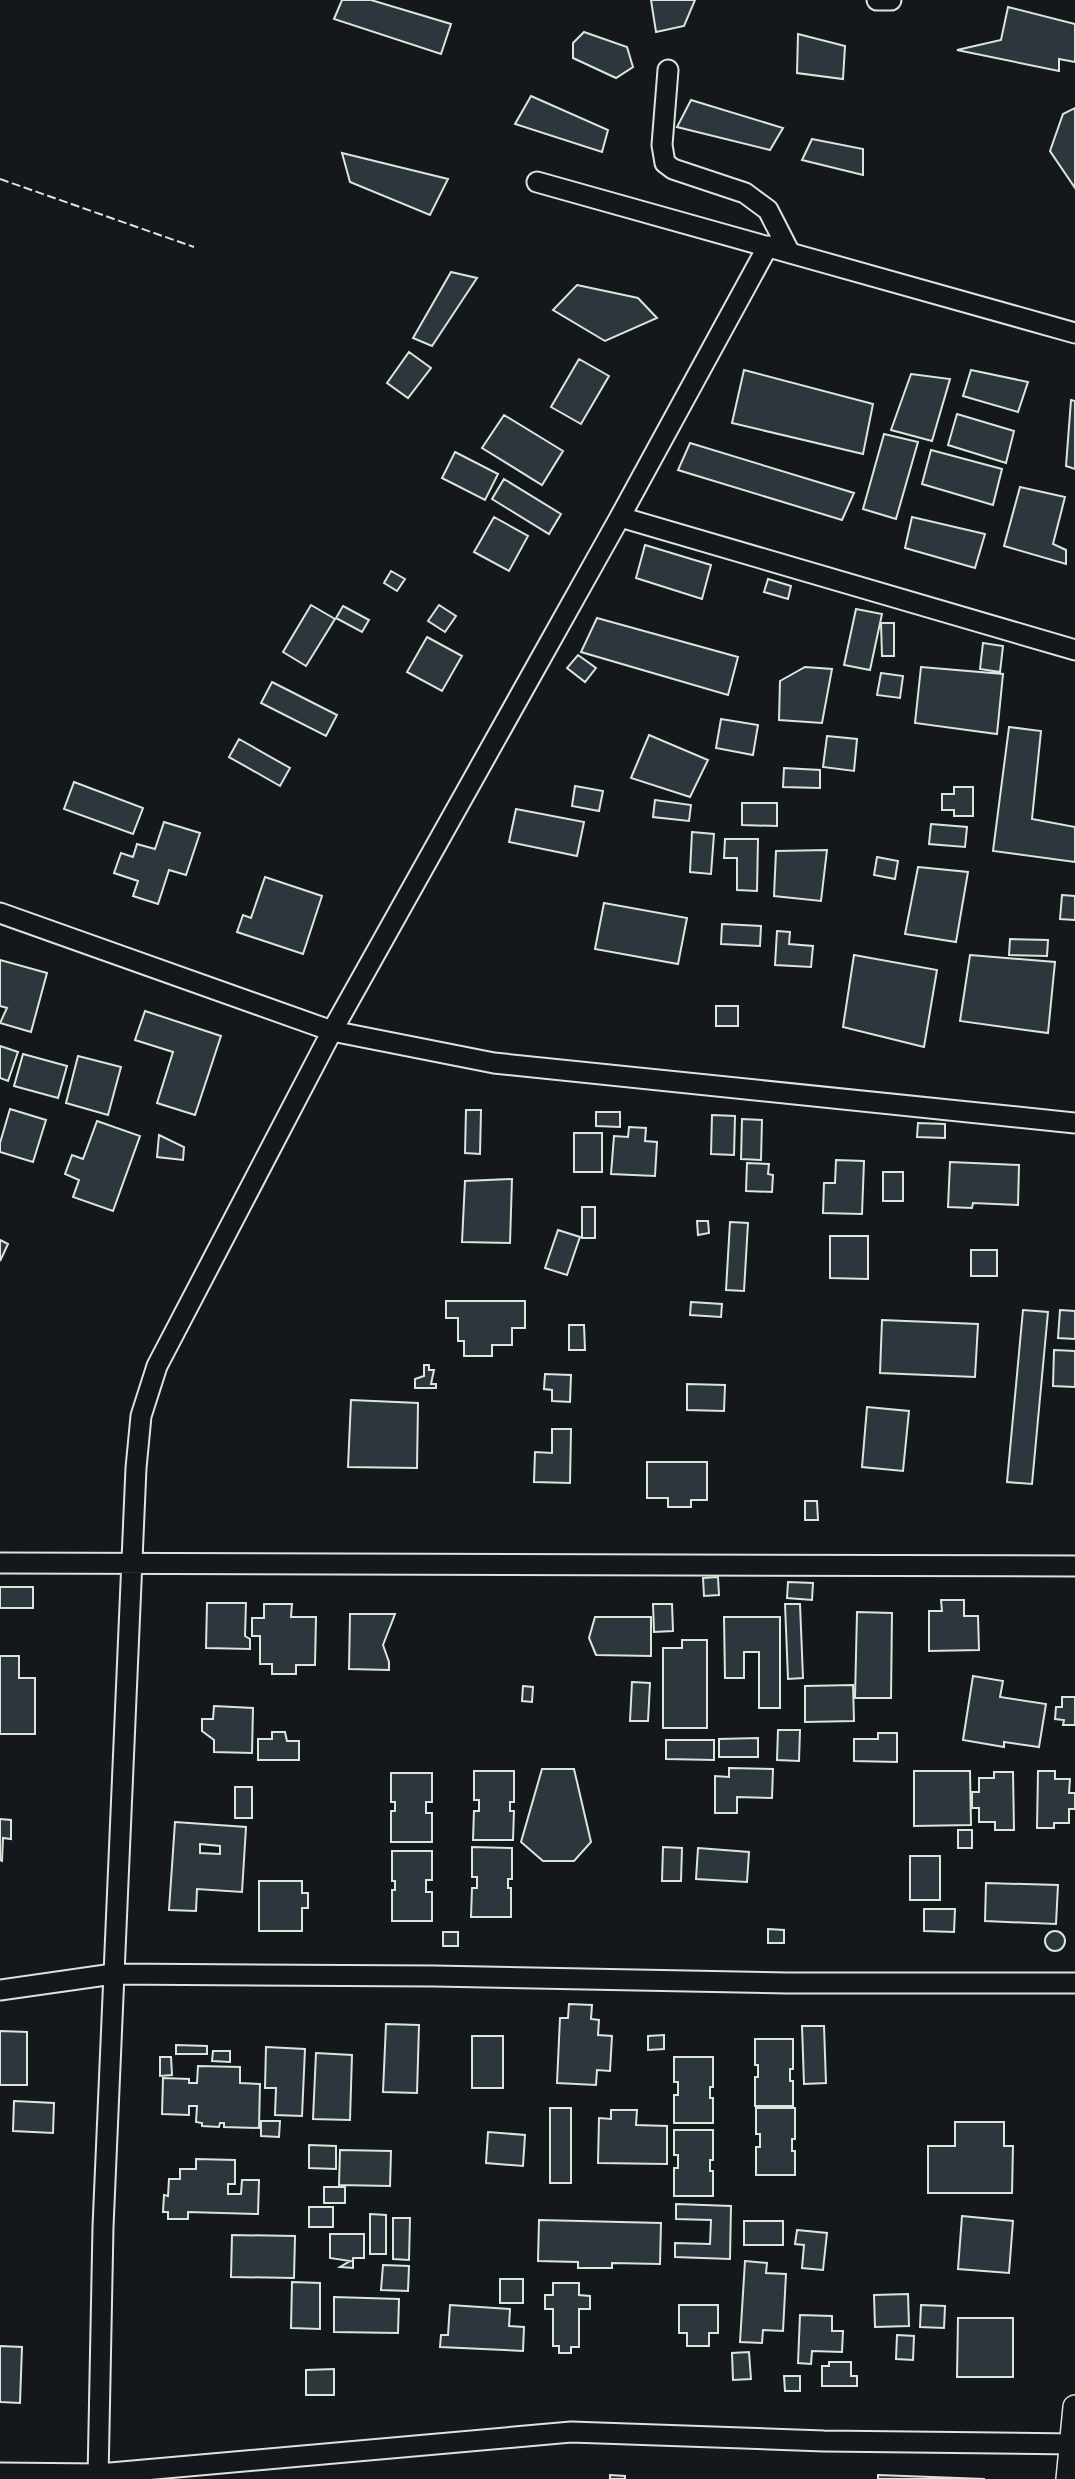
<svg xmlns="http://www.w3.org/2000/svg" width="1075" height="2479" font-family="'Work Sans',sans-serif">
	<style>
		.building { fill: #2c363c; stroke: #d8e6dc; stroke-width: 2; fill-rule: evenodd }
		.lines { fill: none; stroke-linecap: round; stroke-linejoin: round }
		.minor-casing { stroke: #d8e6dc; stroke-width: 23 }
		.tertiary-casing { stroke: #d8e6dc; stroke-width: 26 }
		.minor { stroke: #14181c; stroke-width: 19 }
		.tertiary { stroke: #14181c; stroke-width: 23 }
		.fence { stroke: #d8e6dc; stroke-width: 2; stroke-dasharray: 9 3.5; stroke-linecap: butt }
	</style>
	<rect width="100%" height="100%" fill="#14181c"/>
	<path class="building" d="M342,0H371L451,24L441,54L334,19Z
		M651,0H695L684,26L656,32Z
		M1008,7L1075,24V62L1059,59V71L957,50L1001,40Z
		M584,32L627,47L633,67L616,78L573,58V43Z
		M798,34L845,46L843,79L797,73Z
		M531,96L608,130L602,152L515,124Z
		M691,100L783,128L770,150L677,127Z
		M1075,108V188L1050,151L1063,114Z
		M812,139L863,149V175L802,160Z
		M342,153L448,179L430,215L350,182Z
		M451,272L477,278L432,346L413,338Z
		M577,285L638,298L657,318L605,341L553,310Z
		M409,352L431,368L408,398L387,383Z
		M579,359L609,376L581,424L551,407Z
		M744,370L873,404L863,454L732,423Z
		M971,370L1028,382L1018,412L963,396Z
		M911,374L950,379L932,441L891,430Z
		M1071,400L1075,401V469L1066,466Z
		M957,414L1014,431L1006,463L948,445Z
		M504,415L563,451L542,485L482,448Z
		M884,434L918,442L896,519L863,509Z
		M690,443L854,493L842,520L678,470Z
		M931,450L1002,469L993,505L922,484Z
		M455,452L498,474L485,500L442,478Z
		M504,479L561,514L549,534L492,499Z
		M1020,487L1065,497L1053,544L1066,550V564L1004,546Z
		M494,517L528,536L509,571L474,552Z
		M912,517L985,534L975,568L905,548Z
		M645,545L711,565L702,599L636,578Z
		M391,571L405,579L397,591L384,583Z
		M768,579L791,586L788,599L764,592Z
		M311,605L335,619L306,666L283,652Z
		M439,605L456,616L445,632L428,621Z
		M343,606L369,620L362,632L336,618Z
		M856,609L882,614L870,670L844,665Z
		M597,618L738,657L728,695L581,652Z
		M881,623H894V656H882Z
		M427,637L462,656L442,691L407,672Z
		M983,643L1003,646L1000,672L980,669Z
		M578,655L596,668L585,682L567,668Z
		M805,667L832,669L822,723L779,720L780,681Z
		M921,667L1003,674L997,734L915,723Z
		M881,673L903,676L900,698L877,695Z
		M272,682L337,715L326,736L261,703Z
		M721,719L758,725L753,755L716,748Z
		M1009,727L1041,731L1032,819L1075,827V862L993,851Z
		M649,735L708,760L690,797L631,778Z
		M827,736L857,739L854,771L823,767Z
		M239,739L290,768L280,786L229,757Z
		M784,768L820,770V788L783,787Z
		M74,782L143,808L133,834L64,809Z
		M575,786L603,791L599,811L572,806Z
		M954,787H973V816H954V810H942V794H954Z
		M655,800L691,805L689,821L653,817Z
		M742,803H777V826L742,825Z
		M516,809L584,822L577,856L509,842Z
		M164,822L200,833L186,875L169,870L158,904L133,896L138,881L114,873L121,853L133,857L137,844L155,849Z
		M931,824L967,827L965,847L929,844Z
		M692,832L714,834L711,874L690,872Z
		M725,839H758L757,891L737,890V858H724Z
		M827,850L821,901L774,896L776,851Z
		M877,857L898,861L895,879L874,875Z
		M918,867L968,872L956,942L905,934Z
		M265,877L322,896L303,954L237,932L243,915L251,918Z
		M1062,895L1075,896V920L1060,919Z
		M604,903L687,918L678,964L595,949Z
		M722,924L761,926L760,946L721,944Z
		M777,931L790,932L789,944L813,946L811,967L775,965Z
		M1010,939L1048,940L1047,956L1009,955Z
		M854,955L937,970L924,1047L843,1027Z
		M970,955L1055,962L1048,1033L960,1021Z
		M0,960L47,973L31,1032L0,1023L7,1008L0,1006Z
		M716,1006H738V1026H716Z
		M145,1011L221,1036L195,1115L157,1103L173,1052L135,1040Z
		M0,1046L18,1052L8,1081L0,1078Z
		M23,1054L67,1066L58,1098L14,1086Z
		M78,1056L121,1067L108,1115L66,1103Z
		M10,1109L46,1120L33,1162L0,1152V1143Z
		M466,1110H481L480,1154L465,1153Z
		M596,1112H620V1127L596,1126Z
		M712,1115L735,1116L734,1155L711,1154Z
		M742,1119L762,1120L761,1160L741,1159Z
		M97,1121L140,1136L113,1211L73,1197L79,1180L65,1174L72,1155L83,1159Z
		M918,1123L945,1124V1138L917,1137Z
		M629,1127L646,1128L645,1141L657,1142L655,1176L611,1174L614,1136L628,1137Z
		M574,1133H602V1172H574Z
		M159,1135L184,1147L183,1160L157,1157Z
		M836,1160L864,1161L862,1214L823,1213L824,1183H835Z
		M950,1162L1019,1165L1018,1205L973,1203L972,1208L948,1207Z
		M747,1163L769,1164L768,1174L773,1175L772,1192L746,1191Z
		M883,1172H903V1201H883Z
		M512,1179L510,1243L462,1242L465,1181Z
		M582,1207H595V1238H582Z
		M697,1221H708L709,1233L698,1235Z
		M730,1222L748,1223L744,1291L726,1290Z
		M558,1230L580,1237L567,1275L545,1268Z
		M830,1236H868V1279L830,1278Z
		M0,1240L8,1244L0,1261Z
		M971,1250H997V1276H971Z
		M446,1301H525V1328H512V1345H492V1356H464V1341H458V1318H446Z
		M691,1302L722,1304L721,1317L690,1315Z
		M1023,1310L1048,1312L1032,1484L1007,1482Z
		M1060,1310L1075,1311V1339L1058,1338Z
		M882,1320L978,1324L975,1377L880,1373Z
		M569,1325H584L585,1350H569Z
		M1054,1350L1075,1351V1387L1053,1386Z
		M424,1365H429V1370H434L431,1384H436V1388H415V1379L424,1376Z
		M545,1374L571,1375L570,1402L552,1401V1390L544,1389Z
		M687,1384L725,1385L724,1411L687,1410Z
		M351,1400L418,1403L417,1468L348,1467Z
		M867,1407L909,1411L903,1471L862,1467Z
		M552,1429H571L570,1483L534,1482L535,1452L552,1453Z
		M647,1462H707V1500H691V1507H668V1498H647Z
		M805,1501H817L818,1520H805Z
		M718,1577L719,1595L704,1596L703,1578Z
		M788,1582L813,1583L812,1600L787,1598Z
		M0,1587H33V1608H0Z
		M941,1600H964V1616H978L979,1650L929,1651V1611H942Z
		M207,1603H246L245,1636L250,1639V1649L206,1648Z
		M264,1604H292L291,1617H316L315,1665H296V1674H272V1664H260V1636H252V1618H264Z
		M653,1604H672L673,1631L654,1632Z
		M785,1604H800L803,1678L788,1679Z
		M857,1612L892,1613L891,1698H855Z
		M350,1614H395L383,1645L389,1662V1670L349,1669Z
		M595,1617H651V1656L596,1655L589,1638Z
		M724,1617H780V1708H759V1652H744V1678H725Z
		M682,1640H707V1728H663V1648H682Z
		M0,1656H19V1678H35V1734H0Z
		M973,1676L1003,1681L1000,1697L1046,1704L1039,1747L1004,1742V1747L963,1740Z
		M632,1682L650,1683L648,1721H630Z
		M853,1685L854,1721L805,1722V1686Z
		M523,1686L533,1687L532,1702L522,1701Z
		M1062,1697H1075V1725H1063L1064,1720L1055,1719L1056,1707H1062Z
		M214,1706L253,1708L252,1753L214,1752V1740L202,1731V1719H213Z
		M778,1730H800L799,1761L777,1760Z
		M272,1732H285L287,1741H299V1760H258V1739H272Z
		M878,1733H897V1762L854,1761V1739H878Z
		M758,1738V1757H719V1739Z
		M666,1740H714V1760L666,1759Z
		M729,1768L773,1769L772,1798L737,1797V1813H715V1776L729,1777Z
		M542,1769H574L591,1842L574,1861H543L521,1842Z
		M474,1771H514V1802H510V1811H514L513,1840H473L474,1811H479V1800H474Z
		M914,1771H970L971,1825L914,1826Z
		M1038,1771H1055V1779H1070L1069,1793H1075V1809H1069V1823H1054V1828H1037Z
		M994,1772H1013L1014,1830H995V1822H979V1808H972V1792H979V1778H994Z
		M391,1773H432V1802H426V1813H432V1842H391V1811H395V1802H391Z
		M235,1787H252V1818H235Z
		M0,1819L11,1820V1839L3,1838L2,1861L0,1860Z
		M175,1822L246,1827L242,1892L197,1889L196,1911L169,1910ZM200,1844L220,1846V1854L200,1853Z
		M958,1830H972V1848H958Z
		M472,1847L512,1848V1879H508V1888H511V1917H471L472,1888H477V1877H472Z
		M663,1847L682,1848L681,1881H662Z
		M698,1848L749,1852L747,1882L696,1879Z
		M392,1851H432V1880H426V1892H432V1921H392V1890H395V1881H392Z
		M910,1856H940V1900H910Z
		M259,1881H302V1893H308V1908H302V1931H259Z
		M986,1883L1058,1885L1056,1924L985,1921Z
		M924,1909H955L954,1932L924,1931Z
		M768,1929L784,1930V1943H768Z
		M1045 1941a10 10 0 1 1 20 0a10 10 0 1 1-20 0Z
		M443,1932H458V1946H443Z
		M569,2004L592,2005L591,2019L599,2020L598,2035L612,2036L610,2071L597,2070L596,2085L557,2083L560,2018H568Z
		M386,2024L419,2025L417,2093L383,2092Z
		M802,2026H824L826,2083L804,2084Z
		M0,2031L27,2032V2085H0Z
		M664,2035V2049L648,2050V2036Z
		M472,2036H503V2088H472Z
		M755,2039H793V2069H790V2081H793V2106H755V2077H758V2065H755Z
		M176,2045L207,2046V2054H176Z
		M266,2047L305,2049L302,2116L275,2115L276,2088H265Z
		M213,2051H230V2062L212,2061Z
		M316,2053L352,2055L350,2120L313,2119Z
		M160,2057H171L172,2075L160,2076Z
		M674,2057H713V2087H710V2098H713V2123H674V2095H678V2082H674Z
		M198,2066L240,2067V2083L260,2084L259,2128L224,2127V2123H220L219,2127L202,2126V2123L196,2122L197,2106H189V2115L162,2114L163,2078L189,2079V2083H197Z
		M14,2101L54,2103L53,2133L13,2131Z
		M550,2108H571V2183H550Z
		M756,2108H795V2139H792V2151H795V2175H756V2147H760V2134H756Z
		M611,2110H637L636,2125L667,2126V2164L598,2163L599,2118L611,2119Z
		M261,2121H280L279,2137L261,2136Z
		M955,2122H1004V2146H1013L1012,2193H928V2146H955Z
		M674,2130H713V2160H710V2171H713V2196H674V2168H678V2155H674Z
		M488,2132L525,2135L523,2166L486,2163Z
		M309,2145L336,2146V2169L309,2168Z
		M340,2150L391,2151L390,2186L339,2185Z
		M196,2159L235,2160V2184H228V2194H241L242,2180H259L258,2214L188,2212V2219H168V2212H163L164,2195L168,2196L169,2179H180V2169H196Z
		M324,2187H345V2203H324Z
		M676,2204L731,2206L730,2259L675,2257V2243L710,2244L711,2220L676,2219Z
		M309,2207H333V2227H309Z
		M370,2214L386,2215V2254H370Z
		M962,2216L1013,2221L1009,2273L958,2269Z
		M393,2218H410L409,2260L393,2259Z
		M539,2220L661,2223L660,2264L612,2263V2268H578V2262L538,2261Z
		M744,2221H783V2245H744Z
		M797,2230L827,2233L823,2270L802,2268L804,2245L795,2244Z
		M330,2234H364V2258H353V2268L340,2267L350,2261L330,2258Z
		M232,2235L295,2236L294,2278L231,2277Z
		M745,2261L767,2263L766,2273L786,2274L783,2331L763,2330L762,2343L740,2342Z
		M383,2265L409,2266L408,2291L381,2290Z
		M500,2279H523V2303H500Z
		M292,2282L320,2283V2329L291,2328Z
		M553,2283H579V2295L590,2296V2309H579V2347H571V2353H559V2346H553V2309H545V2295H553Z
		M908,2294L909,2326L875,2327L874,2295Z
		M334,2297L399,2299L398,2333L334,2332Z
		M450,2305L510,2309L509,2326L524,2327L523,2351L440,2347L441,2335H448Z
		M679,2305H718V2333H709V2346H687V2333H679Z
		M921,2305L945,2306L944,2328L920,2327Z
		M800,2315L832,2316V2331H843L842,2352L812,2351L811,2364L798,2363Z
		M958,2318H1013V2377H957Z
		M897,2335L914,2336L913,2360L896,2359Z
		M0,2346L22,2347L20,2403L0,2402Z
		M749,2352L751,2379L733,2380L732,2353Z
		M829,2362H851V2376H857V2386H822V2366H829Z
		M334,2369V2395H306V2370Z
		M784,2376H800V2391H785Z
		M610,2475L625,2476V2479H610Z
		M878,2475L985,2479H878Z"/>
	<g class="lines">
		<g class="minor-casing">
			<path id="minor" d="M877,0H891
				M668,70L662,145L665,163L673,169L745,193L768,210L790,253
				M537,182L1075,333
				M620,517L1075,650
				M0,913L332,1031L494,1063L1075,1123
				M0,1563L1075,1566
				M0,1990L113,1974L434,1976L787,1983H1075
				M0,2473L99,2474L571,2432L824,2441L1075,2444
				M98,2479L103,2227L136,1468L141,1416L157,1366L332,1031L620,517L768,246"/>
		</g>
		<g class="tertiary-casing">
			<path id="tertiary" d="M1068,2479L1075,2407"/>
		</g>
		<use href="#minor" class="minor"/>
		<use href="#tertiary" class="tertiary"/>
		<path class="fence" d="M0,179L194,247"/>
	</g>
</svg>
